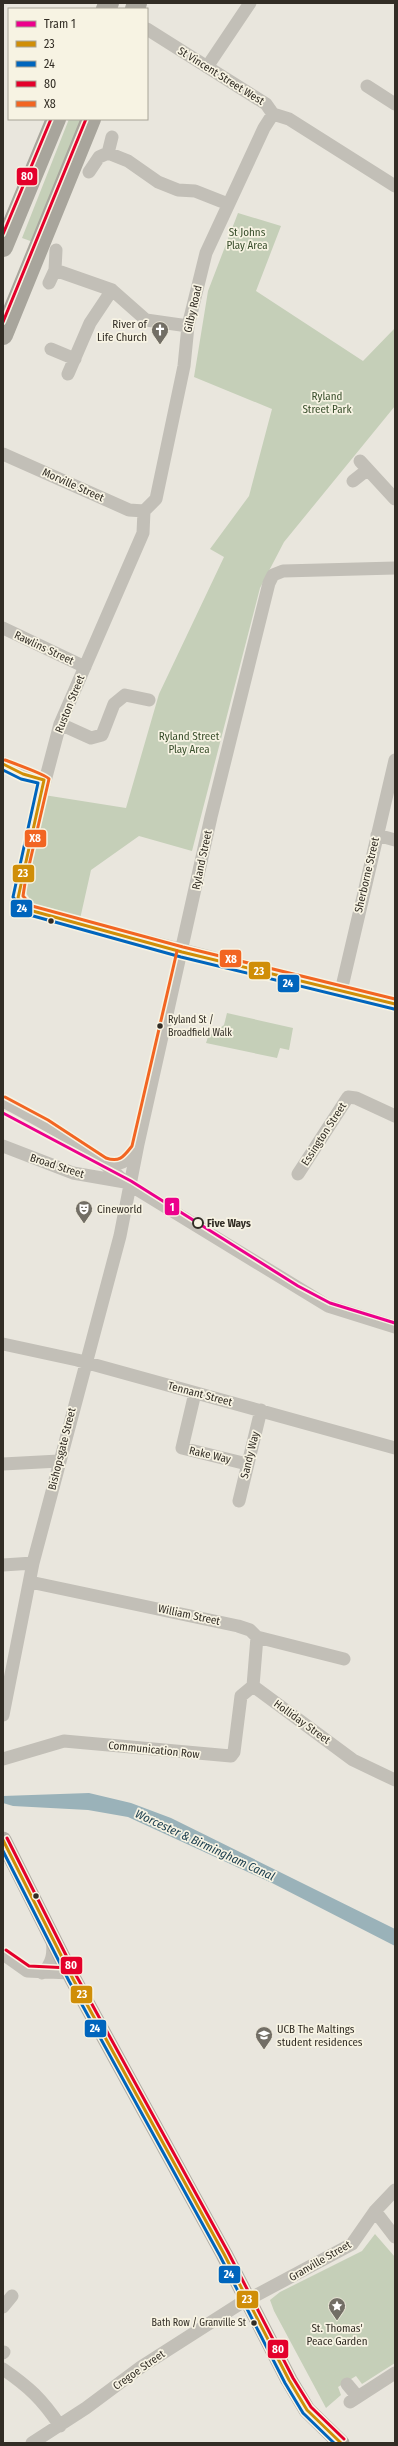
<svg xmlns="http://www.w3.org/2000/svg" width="398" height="2446" font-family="'Fira Sans Condensed',sans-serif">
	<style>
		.green { fill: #c5cfb8 }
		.water { fill: #9ab2b9 }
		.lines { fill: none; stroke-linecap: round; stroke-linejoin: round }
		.minor { stroke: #c2bfb7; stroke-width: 13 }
		.major { stroke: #b1ada6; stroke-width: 17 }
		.highway { stroke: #a8a59c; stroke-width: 20 }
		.bus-1-casing { stroke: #f7f3e3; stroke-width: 6 }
		.bus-2-casing { stroke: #f7f3e3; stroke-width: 6 }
		.bus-3-casing { stroke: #f7f3e3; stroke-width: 6 }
		.bus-4-casing { stroke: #f7f3e3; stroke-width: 6 }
		.bus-1 { stroke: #d08e07; stroke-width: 3 }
		.bus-2 { stroke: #0065bd; stroke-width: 3 }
		.bus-3 { stroke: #e4002b; stroke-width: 3 }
		.bus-4 { stroke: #f26522; stroke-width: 3 }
		.tram-1-casing { stroke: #f7f3e3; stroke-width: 6 }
		.tram-1 { stroke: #ec008c; stroke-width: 3 }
		.bus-dot { fill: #322d25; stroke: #f7f3e3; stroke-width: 1.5 }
		.stop-dot { fill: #f7f3e3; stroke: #322d25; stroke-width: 2 }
		.labels { text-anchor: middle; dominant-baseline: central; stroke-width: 3.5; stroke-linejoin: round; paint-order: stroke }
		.bus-label { font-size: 10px; fill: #322d25; stroke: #f7f3e3; text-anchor: start }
		.street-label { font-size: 11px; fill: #322d25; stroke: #f7f3e3 }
		.park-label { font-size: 11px; fill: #384e2b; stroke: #f7f3e3 }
		.poi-label { font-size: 11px; fill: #322d25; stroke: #f7f3e3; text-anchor: start }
		.stop-label { font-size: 11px; font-weight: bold; fill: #322d25; stroke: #f7f3e3; text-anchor: start }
		.water-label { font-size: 12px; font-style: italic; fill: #1e4050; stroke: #f7f3e3 }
		.line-badge { stroke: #f7f3e3; stroke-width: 1.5 }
		.badge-label { font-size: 11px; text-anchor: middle; font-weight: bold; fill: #fff }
	</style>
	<rect width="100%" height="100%" fill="#e9e6dd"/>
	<path class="green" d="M69,119H87L36,243L22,238Z
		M238,213L281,226L256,291L363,361L395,328V406L284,542L260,588L192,851L139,836L91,870L80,919L34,905L26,893L44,795L126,808L159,694L224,557L210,549L249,496L272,409L194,377L208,291Z
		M227,1013L293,1028L289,1050L280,1048L277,1058L206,1043L208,1037L224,1025Z
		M375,2234L395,2257V2363L362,2384L356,2376L338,2387L341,2395L326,2408L274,2311L270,2300L280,2292L362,2251Z"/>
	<path class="water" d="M89,1793L131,1803L171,1818L395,1929V1946L272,1883L128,1817L88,1810L13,1806L3,1803V1796Z"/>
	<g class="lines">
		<path class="minor" d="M147,29L266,104L273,114L289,119L395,186
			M207,67L250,3
			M367,86L395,104
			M108,153L128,161L158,182L178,190L195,191L228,204
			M89,172L99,157L108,153L112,137
			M55,270L112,290L146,320L188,326
			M49,283L55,270L56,250
			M51,349L75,359
			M68,374L90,323L112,290
			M3,454L129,510L144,511
			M360,461L395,499
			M353,481L367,470
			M144,511L143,533L60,724L31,834L18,898L29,910L65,920L395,1004
			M144,511L156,499L184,366L188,326L206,253L264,128L273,114
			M3,628L85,667
			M60,724L91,738L102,735L114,704L125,695L149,700
			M3,764L23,774L44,780
			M377,835L395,840
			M341,991L395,760
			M3,1101C46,1124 90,1147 125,1182
			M3,1146L73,1173L125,1182L328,1306L395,1327
			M104,1162C120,1167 126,1162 136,1149
			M298,1174L348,1097L356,1098L395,1116
			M3,1344L77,1360L395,1448
			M195,1393L182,1448L247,1464
			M3,1464L59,1461
			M239,1501L261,1410
			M3,1565L33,1563
			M30,1582L238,1626L250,1630L257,1637L344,1659
			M253,1686L353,1760L395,1780
			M253,1686L257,1637
			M3,1715L33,1563L120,1236L138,1144L211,817L269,583L273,575L283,571L395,568
			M3,1759L64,1741L231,1756L234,1752L241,1696L253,1686
			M3,1954L27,1971L70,1973
			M42,1973C53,1964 54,1952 52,1939
			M375,2211L395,2237
			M3,2307L12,2296
			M3,2353L4,2352
			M3,2369C29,2387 42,2399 60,2426
			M347,2384L357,2396
			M350,2402L395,2373
			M32,2443L86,2408L141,2367L238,2305L352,2244L375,2211L395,2190"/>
		<path class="major" d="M3,1840L73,1979L224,2254L289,2380L307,2410L341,2443"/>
		<path class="highway" d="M106,9L109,3
			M135,9L137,3
			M3,247L56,119
			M3,335L91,119"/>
		<g class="bus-1-casing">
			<path id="bus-1" d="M3,764L23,774L44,780L18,898L29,910L182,952L395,1004
				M3,1840L73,1979L224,2254L289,2380L307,2410L341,2443"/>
		</g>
		<g class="bus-2-casing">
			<path id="bus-2" d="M3,770L21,779L38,783L13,897L26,914L181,957L394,1009
				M3,1851L69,1981L220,2256L285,2383L303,2413L334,2443"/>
		</g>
		<g class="bus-3-casing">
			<path id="bus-3" d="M3,234L51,119
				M3,322L86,119
				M7,1838L77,1977L228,2252L293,2378L311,2407L344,2439
				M6,1950L29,1966L70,1968"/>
		</g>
		<g class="bus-4-casing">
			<path id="bus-4" d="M5,760C13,763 47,775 49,779L25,883L23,896L32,906L183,947L395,999
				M5,1097L48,1120L106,1158C120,1163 124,1156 132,1146L177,951"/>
		</g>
		<use href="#bus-1" class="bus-1"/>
		<use href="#bus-2" class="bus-2"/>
		<use href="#bus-3" class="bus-3"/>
		<use href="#bus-4" class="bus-4"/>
		<g class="tram-1-casing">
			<path id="tram-1" d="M3,1113L131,1181L298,1286L330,1303L395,1323"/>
		</g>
		<use href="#tram-1" class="tram-1"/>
	</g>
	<defs>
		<g id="church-pin" transform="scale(0.9)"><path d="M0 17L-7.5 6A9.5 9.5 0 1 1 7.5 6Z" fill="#726e65" stroke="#f7f3e3"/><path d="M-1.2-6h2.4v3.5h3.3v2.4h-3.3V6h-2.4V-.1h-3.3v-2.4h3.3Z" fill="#fff"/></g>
		<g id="theatre-pin" transform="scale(0.9)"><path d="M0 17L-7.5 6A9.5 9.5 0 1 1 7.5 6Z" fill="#726e65" stroke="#f7f3e3"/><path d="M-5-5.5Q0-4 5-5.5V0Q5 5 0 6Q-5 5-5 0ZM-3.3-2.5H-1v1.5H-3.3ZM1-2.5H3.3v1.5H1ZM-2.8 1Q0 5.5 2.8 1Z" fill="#fff"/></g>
		<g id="university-pin" transform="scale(0.9)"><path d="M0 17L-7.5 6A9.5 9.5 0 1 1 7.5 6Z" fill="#726e65" stroke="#f7f3e3"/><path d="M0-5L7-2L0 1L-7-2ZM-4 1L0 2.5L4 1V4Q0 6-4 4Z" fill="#fff"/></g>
		<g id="sight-pin" transform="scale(0.9)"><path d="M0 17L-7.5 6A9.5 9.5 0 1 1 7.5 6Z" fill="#726e65" stroke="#f7f3e3"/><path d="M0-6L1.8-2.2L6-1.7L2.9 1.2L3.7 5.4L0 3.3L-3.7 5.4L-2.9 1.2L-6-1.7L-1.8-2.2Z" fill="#fff"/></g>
	</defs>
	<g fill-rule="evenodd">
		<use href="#church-pin" x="160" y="330"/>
		<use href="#theatre-pin" x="84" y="1209"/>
		<use href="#university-pin" x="264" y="2035"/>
		<use href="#sight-pin" x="337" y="2306"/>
	</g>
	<g class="bus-dot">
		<circle cx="51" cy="921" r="3.5"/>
		<circle cx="160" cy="1026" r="3.5"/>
		<circle cx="36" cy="1896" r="3.5"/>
		<circle cx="254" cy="2323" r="3.5"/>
	</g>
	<circle class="stop-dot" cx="198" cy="1223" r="5"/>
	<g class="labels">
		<g class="bus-label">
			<text x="168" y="1020">Ryland St /<tspan x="168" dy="13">Broadfield Walk</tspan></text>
			<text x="246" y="2323" text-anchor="end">Bath Row / Granville St</text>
		</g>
		<g class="street-label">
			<text transform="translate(221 76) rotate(32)">St Vincent Street West</text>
			<text transform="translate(193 309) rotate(-77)">Gilby Road</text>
			<text transform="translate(73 485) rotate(24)">Morville Street</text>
			<text transform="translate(44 648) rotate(25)">Rawlins Street</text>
			<text transform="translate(70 704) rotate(-68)">Ruston Street</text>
			<text transform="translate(202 860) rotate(-78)">Ryland Street</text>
			<text transform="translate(367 875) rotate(-77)">Sherborne Street</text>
			<text transform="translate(324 1134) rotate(-57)">Essington Street</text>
			<text transform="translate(57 1166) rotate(18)">Broad Street</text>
			<text transform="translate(200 1394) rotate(15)">Tennant Street</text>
			<text transform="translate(62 1449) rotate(-76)">Bishopsgate Street</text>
			<text transform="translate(210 1455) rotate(13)">Rake Way</text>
			<text transform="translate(250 1455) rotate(-76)">Sandy Way</text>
			<text transform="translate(189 1615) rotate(12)">William Street</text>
			<text transform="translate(302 1722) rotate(36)">Holliday Street</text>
			<text transform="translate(154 1750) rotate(6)">Communication Row</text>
			<text transform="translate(320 2261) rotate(-30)">Granville Street</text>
			<text transform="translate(139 2370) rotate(-35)">Cregoe Street</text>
		</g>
		<g class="park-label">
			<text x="247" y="232">St Johns<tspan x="247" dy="13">Play Area</tspan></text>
			<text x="327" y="396">Ryland<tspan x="327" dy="13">Street Park</tspan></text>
			<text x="189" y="736">Ryland Street<tspan x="189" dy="13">Play Area</tspan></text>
		</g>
		<g class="poi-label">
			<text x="147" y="324" text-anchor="end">River of<tspan x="147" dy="13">Life Church</tspan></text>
			<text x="97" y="1209">Cineworld</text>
			<text x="277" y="2029">UCB The Maltings<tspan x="277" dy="13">student residences</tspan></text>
			<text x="337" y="2328" text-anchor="middle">St. Thomas'<tspan x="337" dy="13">Peace Garden</tspan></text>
		</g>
		<g class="stop-label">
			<text x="207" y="1223">Five Ways</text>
		</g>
		<g class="water-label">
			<text transform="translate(205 1845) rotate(25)">Worcester &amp; Birmingham Canal</text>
		</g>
	</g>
	<g class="line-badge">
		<rect x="16" y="167" width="22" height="19" rx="4" fill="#e4002b"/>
		<rect x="24" y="829" width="23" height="19" rx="4" fill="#f26522"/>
		<rect x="12" y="864" width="23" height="19" rx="4" fill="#d08e07"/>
		<rect x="10" y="899" width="23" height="19" rx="4" fill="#0065bd"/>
		<rect x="219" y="949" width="23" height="19" rx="4" fill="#f26522"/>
		<rect x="248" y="961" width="23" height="19" rx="4" fill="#d08e07"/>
		<rect x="277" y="974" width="23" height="19" rx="4" fill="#0065bd"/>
		<rect x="164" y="1197" width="16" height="19" rx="4" fill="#ec008c"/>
		<rect x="60" y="1956" width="23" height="19" rx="4" fill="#e4002b"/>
		<rect x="70" y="1985" width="23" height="19" rx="4" fill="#d08e07"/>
		<rect x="84" y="2019" width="23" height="19" rx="4" fill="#0065bd"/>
		<rect x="218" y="2265" width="23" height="19" rx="4" fill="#0065bd"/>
		<rect x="236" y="2290" width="23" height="19" rx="4" fill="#d08e07"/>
		<rect x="267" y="2339" width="22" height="20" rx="4" fill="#e4002b"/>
	</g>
	<g class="badge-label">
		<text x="27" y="180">80</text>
		<text x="35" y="842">X8</text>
		<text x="23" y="877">23</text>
		<text x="22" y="912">24</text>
		<text x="231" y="963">X8</text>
		<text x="259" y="975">23</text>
		<text x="288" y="987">24</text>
		<text x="172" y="1211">1</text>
		<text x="71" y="1969">80</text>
		<text x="82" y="1998">23</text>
		<text x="95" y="2032">24</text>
		<text x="229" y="2278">24</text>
		<text x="247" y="2303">23</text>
		<text x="278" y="2353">80</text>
	</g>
	<rect width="398" height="2446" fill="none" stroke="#322d25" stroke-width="8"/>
	<rect x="8" y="8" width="140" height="112" fill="#f7f3e3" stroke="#a8a497"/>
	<rect x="16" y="21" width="20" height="6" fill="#ec008c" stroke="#a8a497"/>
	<text x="44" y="28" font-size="12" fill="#322d25">Tram 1</text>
	<rect x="16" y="41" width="20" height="6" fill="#d08e07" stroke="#a8a497"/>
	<text x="44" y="48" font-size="12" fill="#322d25">23</text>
	<rect x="16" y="61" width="20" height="6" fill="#0065bd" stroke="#a8a497"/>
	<text x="44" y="68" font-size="12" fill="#322d25">24</text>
	<rect x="16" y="81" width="20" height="6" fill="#e4002b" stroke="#a8a497"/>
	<text x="44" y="88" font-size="12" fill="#322d25">80</text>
	<rect x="16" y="101" width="20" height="6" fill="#f26522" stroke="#a8a497"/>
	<text x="44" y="108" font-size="12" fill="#322d25">X8</text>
</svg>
